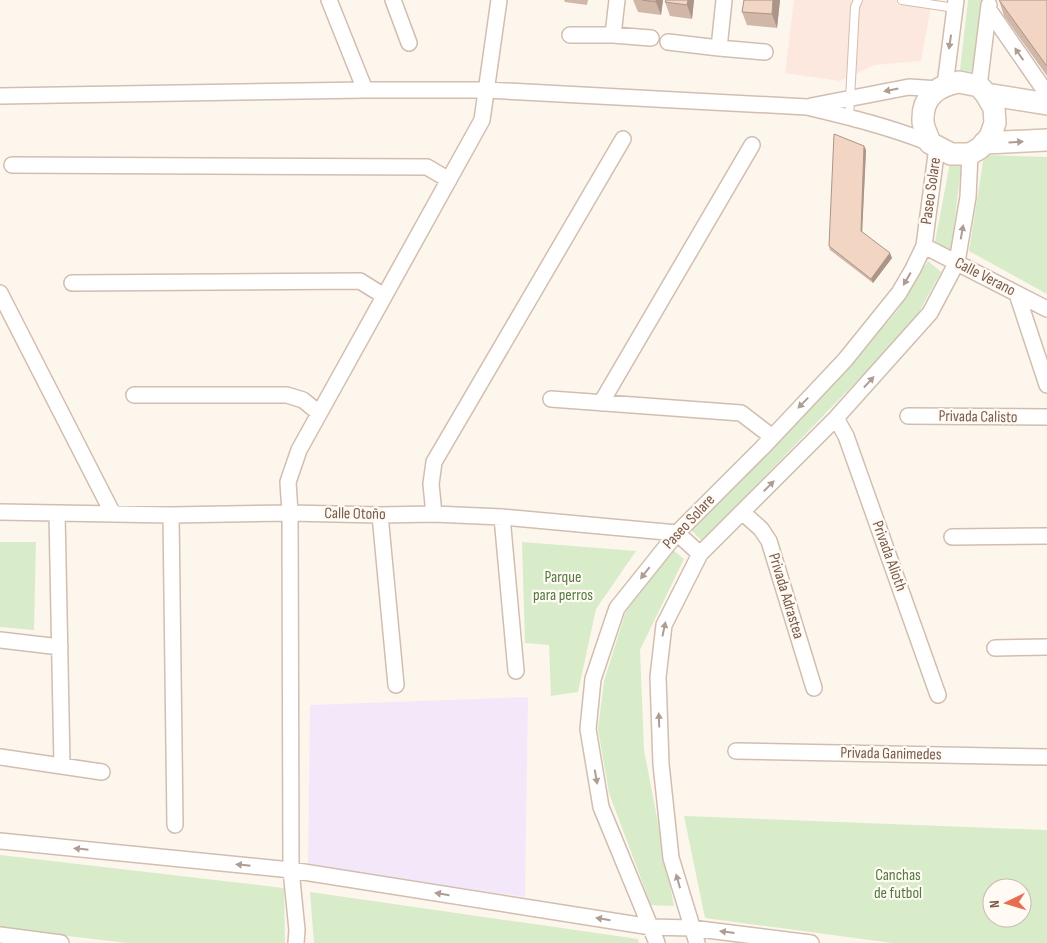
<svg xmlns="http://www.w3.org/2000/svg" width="1047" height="943" font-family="'Sofia Sans Condensed',sans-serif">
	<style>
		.commercial { fill: #fde8e0 }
		.education { fill: #f3e8fa }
		.green { fill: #d8ecc9; fill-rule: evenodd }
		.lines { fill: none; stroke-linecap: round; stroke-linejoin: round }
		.service-casing { stroke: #d1beb0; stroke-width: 10 }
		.minor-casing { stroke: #d1beb0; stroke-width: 18 }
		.secondary-casing { stroke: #d6c0b0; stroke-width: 24 }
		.service { stroke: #fff; stroke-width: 8 }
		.minor { stroke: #fff; stroke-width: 15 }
		.secondary { stroke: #fff; stroke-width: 21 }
		.wall { fill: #d1b7a8 }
		.shaded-wall { fill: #aa9588 }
		.building { fill: #f3d5c3; stroke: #aa9588 }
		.oneway { fill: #af9d94 }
		.labels { text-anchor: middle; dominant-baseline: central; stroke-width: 4.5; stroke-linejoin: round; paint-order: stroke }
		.street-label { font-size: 16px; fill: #7a5c4d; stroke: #fffaf3 }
		.park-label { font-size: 16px; fill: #537a41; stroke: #fffaf3 }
	</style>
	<rect width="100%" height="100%" fill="#fdf6ec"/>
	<path class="commercial" d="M794,0H932L921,61L875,65L840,81L785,73Z"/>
	<path class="education" d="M528,697L525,897L308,865L310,705Z"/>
	<path class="green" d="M968,0H982L973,72L960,70Z
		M963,150L951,252L935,242L952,152Z
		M984,155L1047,157V294L969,251Z
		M928,261L941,272L913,323L702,541L691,530L846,368L897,311Z
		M0,542H36L34,630L0,627Z
		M522,542L636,551L596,609L578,692L551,696L549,645L525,643Z
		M673,550L684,559L640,650L644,750L674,906L651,905L609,793L598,729L604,681L626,611Z
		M684,816L1047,830V943H892L705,918ZM992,888H1022V918H992Z
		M0,855L284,888L285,943H127L0,928Z
		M310,892L638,939L639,943H314Z"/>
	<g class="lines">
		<g class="service-casing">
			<path id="service" d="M902,0L955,8
				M849,117L855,7L858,0"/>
		</g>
		<g class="minor-casing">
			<path id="minor" d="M329,0L365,90
				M393,0L409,43
				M617,0L613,35L651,38
				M724,0L719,48L765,52
				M989,10L1047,94
				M570,35H613
				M668,42L719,48
				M945,85L956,0
				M979,86L989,5
				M0,96L365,90H487L807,107C849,117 890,127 930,143
				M811,106L909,87L939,89
				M12,165L427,167L449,180
				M924,246L1047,309
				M72,283L360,281L384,296
				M0,293L113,514
				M1017,294L1047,385
				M134,395H287L303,400L319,413
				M551,399L741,413L771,436
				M601,403L752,145
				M908,416L1047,417
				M836,418L846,436L938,695
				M0,512L171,515L290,513L380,515L434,514L502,517L677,533L700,554
				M742,512L761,529L769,541L814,688
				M57,513L62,765
				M434,514L431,484L434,462L623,139
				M171,515L175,825
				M380,515L396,685
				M502,517L516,671
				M952,537L1047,536
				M0,640L60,647
				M995,648L1047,647
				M736,751L1047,757
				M0,757L102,772
				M0,841L291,870L651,927L691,928L811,943
				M0,935L61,943
				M296,943L297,930L291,870L290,513L288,482L299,450L482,120L499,0
				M657,943L601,807L588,729L593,679L617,608L677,533L762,448L845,360L899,293L913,269L924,246L937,147
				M697,943L671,858L661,764L658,677L664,625L700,554L836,418L930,313L957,262L968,197L970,154"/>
		</g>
		<g class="secondary-casing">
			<path id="secondary" d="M959,82L979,86L986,94L994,108L995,123L990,137L980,148L970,154H951L930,143C928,136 923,128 923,121C922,96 938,86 959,82Z
				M986,94L1047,104
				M984,143L1047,140"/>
		</g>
		<use href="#service" class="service"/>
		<use href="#minor" class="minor"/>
		<use href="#secondary" class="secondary"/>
	</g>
	<path class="wall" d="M564,0H588L587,5L565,2Z
		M633,0H663L661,15L638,12Z
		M666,0H694L692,19L670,16L665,2Z
		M744,0H780L777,28L747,25L742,12Z
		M999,0H1047V76L1004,16Z
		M864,146L866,150L862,232L892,258L873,283L830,250L829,246Z"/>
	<path class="shaded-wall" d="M656,0H663L661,15L656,2Z
		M688,0H694L692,19L687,5Z
		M773,0H780L777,28L772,14Z
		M864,146L866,150L862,235L861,231Z
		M890,253L892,258L873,283L871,279Z"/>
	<path class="building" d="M642,0H656V2Z
		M666,0H688L687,5L665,2Z
		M744,0H773L772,14L742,12Z
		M999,0H1047V65H1046Z
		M834,134L864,146L861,231L890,253L871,279L829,246Z"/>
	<defs><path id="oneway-solid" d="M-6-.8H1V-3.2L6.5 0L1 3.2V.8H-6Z" transform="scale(1.25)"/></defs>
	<g class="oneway">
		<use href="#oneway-solid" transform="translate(950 42) rotate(98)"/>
		<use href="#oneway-solid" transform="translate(1019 54) rotate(-125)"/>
		<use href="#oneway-solid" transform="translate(891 90) rotate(169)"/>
		<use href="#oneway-solid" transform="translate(1016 142) rotate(-3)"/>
		<use href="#oneway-solid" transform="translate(962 232) rotate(-80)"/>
		<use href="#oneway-solid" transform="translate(907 279) rotate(120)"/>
		<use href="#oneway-solid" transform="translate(869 382) rotate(-47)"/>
		<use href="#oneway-solid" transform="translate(803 403) rotate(134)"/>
		<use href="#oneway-solid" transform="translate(769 486) rotate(-45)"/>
		<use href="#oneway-solid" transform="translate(645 573) rotate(128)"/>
		<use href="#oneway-solid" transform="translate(664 629) rotate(-78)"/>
		<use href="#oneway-solid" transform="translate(659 720) rotate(-92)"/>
		<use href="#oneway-solid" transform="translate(596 777) rotate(80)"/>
		<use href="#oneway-solid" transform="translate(81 849) rotate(-174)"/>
		<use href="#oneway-solid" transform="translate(243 865) rotate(-174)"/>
		<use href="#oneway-solid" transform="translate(678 881) rotate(-106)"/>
		<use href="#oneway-solid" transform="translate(442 894) rotate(-171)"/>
		<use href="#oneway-solid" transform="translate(603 919) rotate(-171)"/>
		<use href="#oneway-solid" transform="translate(727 932) rotate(-173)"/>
	</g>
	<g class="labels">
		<g class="street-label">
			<text transform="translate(931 191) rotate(-82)">Paseo Solare</text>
			<text transform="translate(985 277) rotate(27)">Calle Verano</text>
			<text transform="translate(978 417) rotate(1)">Privada Calisto</text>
			<text transform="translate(355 514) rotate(1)">Calle Otoño</text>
			<text transform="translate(689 522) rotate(-47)">Paseo Solare</text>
			<text transform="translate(889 556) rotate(70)">Privada Alioth</text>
			<text transform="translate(786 596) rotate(73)">Privada Adrastea</text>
			<text transform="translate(891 754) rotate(1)">Privada Ganimedes</text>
		</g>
		<g class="park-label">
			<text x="563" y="577">Parque<tspan x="563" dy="18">para perros</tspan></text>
			<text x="898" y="875">Canchas<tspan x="898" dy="18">de futbol</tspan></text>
		</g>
	</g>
	<g transform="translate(1007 903) rotate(265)"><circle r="24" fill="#fffaf3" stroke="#cabbb1"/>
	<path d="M0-4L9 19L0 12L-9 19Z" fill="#e76f51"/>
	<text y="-8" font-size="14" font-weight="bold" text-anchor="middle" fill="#7a5c4d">N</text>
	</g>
</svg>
